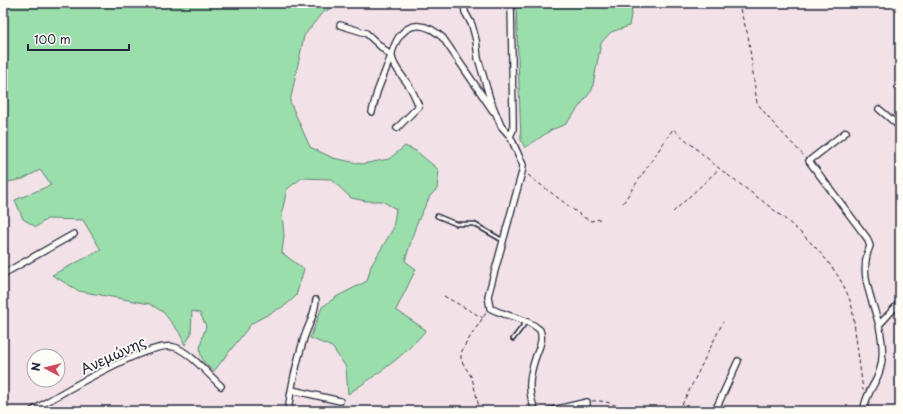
<svg xmlns="http://www.w3.org/2000/svg" width="903" height="414" font-family="'Playpen Sans',sans-serif">
	<style>
		.green { fill: #9adfab; stroke: #5e8073 }
		.lines { fill: none; stroke-linecap: round; stroke-linejoin: round }
		.service-casing { stroke: #22223b; stroke-width: 5.5 }
		.minor-casing { stroke: #22223b; stroke-width: 8 }
		.path { stroke: #22223b; stroke-width: 1; stroke-dasharray: 4 3; stroke-linecap: butt }
		.service { stroke: #fdfcf7; stroke-width: 2.5 }
		.minor { stroke: #fdfcf7; stroke-width: 5.5 }
		.labels { text-anchor: middle; dominant-baseline: central; stroke-width: 3.5; stroke-linejoin: round; paint-order: stroke }
		.street-label { font-size: 14px; fill: #22223b; stroke: #fdfcf7 }
	</style>
	<rect width="100%" height="100%" fill="#f2e2e8"/>
	<filter id="ink" filterUnits="userSpaceOnUse"><feTurbulence type="fractalNoise" baseFrequency=".025" numOctaves="2"/><feDisplacementMap in="SourceGraphic" scale="8" xChannelSelector="R" yChannelSelector="G"/><feConvolveMatrix kernelMatrix="1 2 1 2 8 2 1 2 1" color-interpolation-filters="sRGB"/></filter>
	<g filter="url(#ink)">
		<path class="green" d="M3,3H339L321,14L304,36L290,102L310,147L333,158L362,164L389,159L405,146L416,151L439,170L437,189L430,196L416,225L405,261L416,269L396,310L426,330C404,357 376,375 348,394L346,367L332,347L310,338L322,307L336,297L367,281L371,266L393,229L396,209L382,201H366L351,198L331,179L302,178L287,189L282,212L284,236L282,253L304,269L296,296L286,305L252,323L214,371C194,357 200,346 206,326L200,313L192,311L191,334L185,345L179,332L163,312L150,304L79,291L52,275L101,250L83,220L47,219L36,227L23,219L15,200L51,185L40,170L23,179L3,183Z
			M516,3H633L629,26L611,32L601,43L592,90L566,124L551,130L525,148L521,140Z"/>
		<g class="lines">
			<g class="service-casing">
				<path id="service" d="M437,216L456,224H474L502,240
					M513,339L526,322"/>
			</g>
			<g class="minor-casing">
				<path id="minor" d="M464,3L465,12L472,25L476,40L478,58L490,99L501,126L510,136L523,165L522,172L488,296L490,308C506,317 526,317 540,330C544,341 538,349 535,359C529,377 527,394 536,411
					M340,25L366,33L391,56L377,92L372,112
					M879,109L900,127
					M397,128L419,106C416,100 414,94 411,89C405,78 394,69 392,57C391,52 395,44 397,40C410,19 428,24 443,38L493,111
					M846,132L809,161L867,238L870,246C858,273 872,298 879,325
					M510,136L513,130V120L511,3
					M3,203L4,202
					M3,274L74,234
					M292,390L340,401
					M32,411C56,396 150,340 174,347C189,351 209,375 221,386
					M288,411C291,387 297,361 304,338C309,322 314,319 316,300
					M549,411L587,402L586,411
					M715,411L738,361
					M864,411C864,400 871,389 876,380C885,362 883,344 879,325L900,302"/>
			</g>
			<path class="path" d="M738,3L748,35L757,103L773,123L804,156
				M528,175L583,217L591,221L600,219
				M623,203L673,129C689,142 704,156 720,169C765,204 836,249 852,307L863,390
				M673,212L719,169
				M444,296L483,318
				M592,401C604,400 616,404 625,411
				M480,411L472,378L461,360V353L465,345L486,313
				M679,411L723,322"/>
			<use href="#service" class="service"/>
			<use href="#minor" class="minor"/>
		</g>
	</g>
	<g class="labels">
		<g class="street-label">
			<text transform="translate(113 355) rotate(-25)">Ανεμώνης</text>
		</g>
	</g>
	<rect width="903" height="414" fill="none" stroke="#fdfcf7" stroke-width="16"/>
	<rect x="8" y="8" width="887" height="398" fill="none" stroke="#22223b" stroke-width="1.5" filter="url(#ink)"/>
	<g transform="translate(46 368) rotate(277)"><circle r="19" fill="#fdfcf7" stroke="#a5a5ac"/>
	<path d="M0-3L7 15L0 10L-7 15Z" fill="#d1495b"/>
	<text y="-6" font-size="11" font-weight="bold" text-anchor="middle" fill="#22223b">N</text>
	</g>
	<path d="M28 44v6h101v-6" fill="none" stroke="#22223b" stroke-width="2"/>
	<text x="34" y="44" font-size="12" fill="#22223b" stroke="#fdfcf7" stroke-width="3" paint-order="stroke">100 m</text>
</svg>
